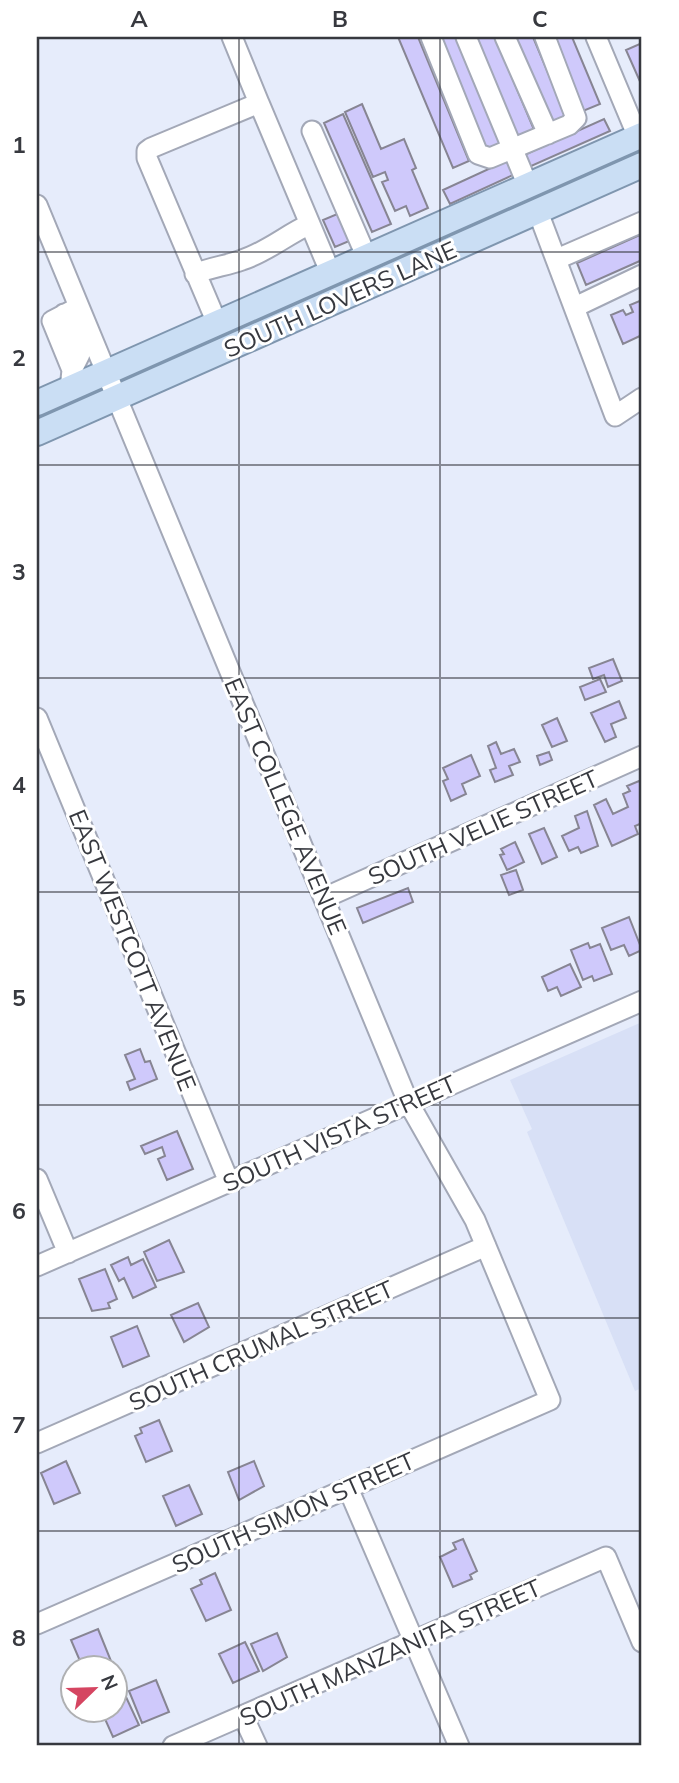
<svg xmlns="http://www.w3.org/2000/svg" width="679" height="1783" font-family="Mulish,sans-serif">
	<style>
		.built { fill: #d8e0f6 }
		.building { fill: #cfc9fb; stroke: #878593; stroke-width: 2 }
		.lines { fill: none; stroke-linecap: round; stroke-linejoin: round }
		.minor-casing { stroke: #a3a8b7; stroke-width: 23 }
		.major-casing { stroke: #7f96af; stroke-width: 28 }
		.minor { stroke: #fff; stroke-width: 19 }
		.major { stroke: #cadef4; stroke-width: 24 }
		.grid { fill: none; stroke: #37393f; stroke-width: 2; stroke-opacity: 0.55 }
		.labels { text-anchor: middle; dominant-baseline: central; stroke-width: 6; stroke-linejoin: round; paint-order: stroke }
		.street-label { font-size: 24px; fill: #37393f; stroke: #fff }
		.neatline { fill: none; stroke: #37393f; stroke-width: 2.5 }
		.grid-label { font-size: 23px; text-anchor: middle; font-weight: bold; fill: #37393f }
	</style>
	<rect width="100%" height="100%" fill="#e6ecfb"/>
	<path class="built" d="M642,1022V1388L635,1391L527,1132L532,1129L510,1080Z"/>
	<path class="building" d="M398,37H418L469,161L453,168Z
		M437,37H456L502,147L485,154Z
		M476,37H495L535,132L519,139Z
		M514,37H533L567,118L551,125Z
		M552,37H572L600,104L583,111Z
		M642,43V86L626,50Z
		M362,104L381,149L404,139L416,168L412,170L428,208L410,216L406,206L395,211L382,182L388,180L385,172L373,177L345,112Z
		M343,114L391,224L372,232L324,123Z
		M604,119L610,131L529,167L524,155Z
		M508,160L515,174L450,204L443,190Z
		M342,212L354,239L335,247L323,220Z
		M642,234V260L586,285L577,263Z
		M642,300V335L623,344L611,315L623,310L626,315L633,312L630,305Z
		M613,659L622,681L608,687L604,675L593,679L589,668Z
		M600,679L606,692L585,700L580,687Z
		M619,701L626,718L611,724L616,737L605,742L591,713Z
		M557,718L567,741L552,747L542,725Z
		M496,742L501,754L514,749L520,762L509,766L513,775L495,782L490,770L496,768L488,746Z
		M549,752L552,760L540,765L537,756Z
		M471,755L480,776L462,784L466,794L451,801L443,781L448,779L443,768Z
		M639,781L642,785V823L635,826L638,834L612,846L594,805L606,799L613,814L628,807L623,794L630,791L627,786Z
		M587,811L598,846L581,853L578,847L569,851L562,836L579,828L575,816Z
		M544,828L557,857L542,864L529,834Z
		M515,842L524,862L507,870L500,855L504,854L501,849Z
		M516,870L523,890L509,895L501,875Z
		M408,888L413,902L363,923L357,908Z
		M629,917L642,950L629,956L624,945L611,950L602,928Z
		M588,943L590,948L600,944L612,974L594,981L592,976L583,980L571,950Z
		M570,964L581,987L561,996L557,987L548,991L542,977Z
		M140,1049L145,1062L150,1061L157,1079L130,1090L127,1082L135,1079L125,1055Z
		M177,1131L193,1169L167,1180L158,1159L165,1156L162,1147L145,1154L141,1146Z
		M169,1240L184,1272L157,1281L144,1252Z
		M128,1257L131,1265L143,1259L156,1287L133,1298L124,1278L119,1281L111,1265Z
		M105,1269L117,1299L108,1303L110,1308L92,1311L79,1279Z
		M198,1303L209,1327L184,1342L171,1315Z
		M137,1326L149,1356L123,1367L111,1337Z
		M159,1420L172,1451L146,1462L135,1436L142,1433L140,1428Z
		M66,1461L80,1493L54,1504L41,1473Z
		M254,1461L264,1486L239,1500L228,1472Z
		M189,1485L202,1514L176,1526L163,1496Z
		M463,1539L477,1571L470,1575L472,1579L453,1587L440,1557L456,1549L453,1543Z
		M215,1573L231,1610L206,1621L191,1589L202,1584L200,1580Z
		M98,1629L111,1661L96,1668H83L71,1640Z
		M277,1633L287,1657L263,1671L251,1644Z
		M245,1642L259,1671L233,1683L219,1654Z
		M156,1680L169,1712L142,1723L129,1691Z
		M126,1697L139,1725L113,1737L101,1710H116V1702Z"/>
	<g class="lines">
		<g class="minor-casing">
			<path id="minor" d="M232,37L259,103
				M431,37L478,154L490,158L569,125L576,118L545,37
				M466,37L528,186
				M505,37L548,134
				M596,37L638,137
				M312,131L367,258
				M37,205L408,1102L475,1220L550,1400L37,1624
				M538,212L615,416L642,398
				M557,259L642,222
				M195,274C211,267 226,266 242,260C267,252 286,235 310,224
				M575,307L642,275
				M64,314L80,354L72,370
				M217,323L147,158V151L151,148L259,103L331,274
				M70,389L72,370L52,321L79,307
				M37,718L229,1182
				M324,898L642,756
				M37,1179L68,1253
				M37,1266L642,1001
				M37,1443L486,1246
				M348,1488L459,1746
				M243,1716L257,1746
				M173,1746L606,1557L642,1642"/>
		</g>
		<g class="major-casing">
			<path id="major" d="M37,403L642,135
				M37,433L642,165"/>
		</g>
		<use href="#minor" class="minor"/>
		<use href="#major" class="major"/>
	</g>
	<path class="grid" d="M239,37V1746M440,37V1746M37,252H642M37,465H642M37,678H642M37,892H642M37,1105H642M37,1318H642M37,1531H642"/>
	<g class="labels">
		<g class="street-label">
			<text transform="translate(340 299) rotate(-24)">SOUTH LOVERS LANE</text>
			<text transform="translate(286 806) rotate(67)">EAST COLLEGE AVENUE</text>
			<text transform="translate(483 827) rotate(-24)">SOUTH VELIE STREET</text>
			<text transform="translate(133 950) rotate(68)">EAST WESTCOTT AVENUE</text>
			<text transform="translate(339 1133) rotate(-24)">SOUTH VISTA STREET</text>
			<text transform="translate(261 1345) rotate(-24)">SOUTH CRUMAL STREET</text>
			<text transform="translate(293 1512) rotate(-24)">SOUTH SIMON STREET</text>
			<text transform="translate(390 1652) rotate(-24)">SOUTH MANZANITA STREET</text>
		</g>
	</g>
	<rect width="679" height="1783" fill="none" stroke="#ffffff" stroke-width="77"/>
	<g transform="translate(94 1689) rotate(67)"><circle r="33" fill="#ffffff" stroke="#afb0b2" stroke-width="2"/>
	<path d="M0-5L12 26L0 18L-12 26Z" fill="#d54561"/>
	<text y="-10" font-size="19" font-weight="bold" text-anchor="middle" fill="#37393f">N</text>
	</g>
	<rect x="38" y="38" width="602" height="1706" class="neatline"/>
	<g class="grid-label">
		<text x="139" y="27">A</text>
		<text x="340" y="27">B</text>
		<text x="540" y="27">C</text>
		<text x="19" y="153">1</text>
		<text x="19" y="366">2</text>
		<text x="19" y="580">3</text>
		<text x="19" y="793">4</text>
		<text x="19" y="1006">5</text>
		<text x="19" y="1219">6</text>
		<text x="19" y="1433">7</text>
		<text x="19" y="1646">8</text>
	</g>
</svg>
